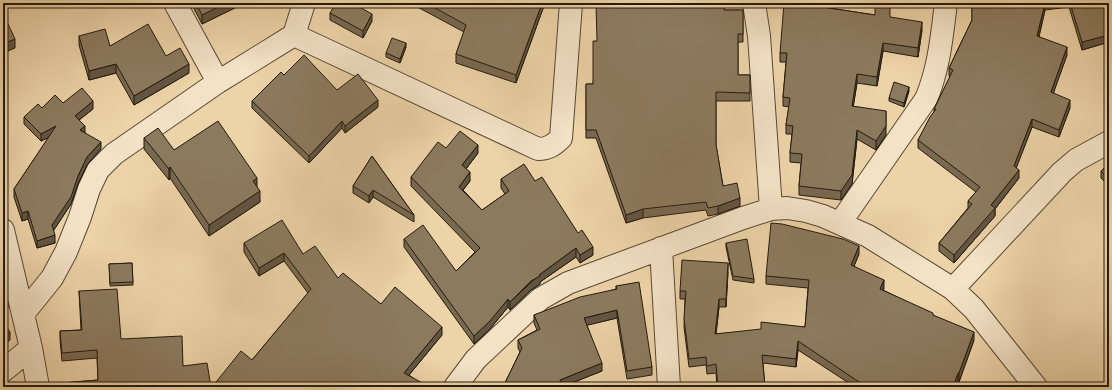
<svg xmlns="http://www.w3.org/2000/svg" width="1112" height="390" font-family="'Old Standard TT',serif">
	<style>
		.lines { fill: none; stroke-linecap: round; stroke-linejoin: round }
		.minor-casing { stroke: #564834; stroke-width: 24 }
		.minor { stroke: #f3e2c6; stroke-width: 22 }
		.wall { fill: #786951; stroke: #231a0d }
		.shaded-wall { fill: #625542; stroke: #231a0d }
		.building { fill: #8c7a5e; stroke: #231a0d }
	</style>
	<rect width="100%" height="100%" fill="#edd3a8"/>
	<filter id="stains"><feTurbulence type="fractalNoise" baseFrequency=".005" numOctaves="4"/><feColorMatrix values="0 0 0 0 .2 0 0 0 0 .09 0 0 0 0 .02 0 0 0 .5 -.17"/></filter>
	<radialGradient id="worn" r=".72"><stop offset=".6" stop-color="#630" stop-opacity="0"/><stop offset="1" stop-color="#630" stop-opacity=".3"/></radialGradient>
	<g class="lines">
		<g class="minor-casing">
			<path id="minor" d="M175,3L218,82
				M754,3L759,36L771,209
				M294,35L538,149C548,149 554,145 561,138L571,3
				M840,223L926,99C939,69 942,35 946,3
				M3,230L31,348L38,387
				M661,248L669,387
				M953,289L1062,172L1076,160L1109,142
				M23,314L52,278L66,252L80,217L89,189L98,170L114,154L218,82L294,35L304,3
				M3,371L31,348
				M455,387L476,359L540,299L568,283L743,218L771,209L787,208L806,211L823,216L868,236L953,289L974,309L1036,387"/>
		</g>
		<use href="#minor" class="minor"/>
	</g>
	<path class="wall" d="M191,3H245L202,24Z
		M410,3H545L516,83L456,63V54L464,32Z
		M823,3V7L875,15L890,17L922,30L918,57L883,51L877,86L857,83L853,106L886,135L876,150L857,139L852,184L841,200L799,195V186L801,163L790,162V153L792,134H786V125L789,107L783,106V97L786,62H780V53Z
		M972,3H1109V42L1082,50L1069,7L1045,10L1039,37L1067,55L1053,93L1070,108L1059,137L1032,127L1016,168L1019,178L995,209V216L954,263L939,251V243L968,208V201L976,192L918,148V140L934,112V109L950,77L949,76V68L972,20Z
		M725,10H743V42H738V75H750V101H716V145L723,186L740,206L718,214L708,216L706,210L643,218L626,223L596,138H586V84H593L597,41Z
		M330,13L372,21L363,38L330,20Z
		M79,36L110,46L166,56L189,73L134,105L116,73L89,80L79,45Z
		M406,47L400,63L386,57V53Z
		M284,75L337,90L378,107L345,133L342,128L309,163L252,108V101Z
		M909,91L904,107L889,101V98Z
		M63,103L93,109L79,120L85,133L101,149L87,165L78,184L71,204L53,231L55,243L37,248L28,219L22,221L14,197V189L49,137L41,141L24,124V117L42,108Z
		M144,138L174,150L257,187L260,202L209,236L170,178L169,180L144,149Z
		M446,148L478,153L466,169L470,181L463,190L482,210L505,194L501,188V179L535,181L593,255L580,263L576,257L540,282V284L531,290L510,310L508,307L490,329L474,344L404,247V239L456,271L475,252L411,186V177Z
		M372,156L414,215V222L373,197L369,203L353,193V186Z
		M1109,164V186L1101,178V171Z
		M244,243L303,254L338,278L381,304L442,335L409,375L426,387L252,360L308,293L284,261L259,276L244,252Z
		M726,243L754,279V283L733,280L726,247Z
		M859,254L854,266L884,288L883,290L933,315L974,340L959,382L958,381L956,387H855L798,350L796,367L763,363L765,387H717L716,373L707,374L706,365L689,367L684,327L685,299H680V291L728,272L726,307H719L716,334L805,327L808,288L766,284V276Z
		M132,263L133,285L110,286L109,264Z
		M616,286L652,367V375L627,379L617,318L587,325L602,371L562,387H503L520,352L518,348V340L537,330L534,323V315L616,289Z
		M79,291L121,339L183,366L211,387H62V383L98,380L97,358L62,361L60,340V331L81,330Z"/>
	<path class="shaded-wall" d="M3,3H19L3,10Z
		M226,3H245L202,24V15Z
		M542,3H545L516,83V75Z
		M1045,3V10L1037,44V36Z
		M372,14V21L363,38V31Z
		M922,22V30L918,57V48Z
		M1109,35V42L1082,50V42Z
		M15,39V48L3,53V44Z
		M406,43V47L400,63V59Z
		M883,43V51L877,86V77Z
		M1067,47V55L1051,100V92Z
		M116,64V73L89,80V71Z
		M189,64V73L134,105V96Z
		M857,74V83L852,115V106Z
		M909,87V91L904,107V103Z
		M378,100V107L345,133V126Z
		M1070,100V108L1059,137V130Z
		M93,101V109L75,123V116Z
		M886,111V135L876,150V141Z
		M1032,119V127L1014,174V166Z
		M342,121V128L309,163V156Z
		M56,126V134L41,141V134Z
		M85,126V133L80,130Z
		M857,130V139L852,184L841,200V191Z
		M101,142V149L87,165L78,184L71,204L52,233V225L78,176L87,157Z
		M478,145V153L462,174V165Z
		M170,167V178L169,180V169Z
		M1019,170V178L995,209V216L954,263V255L991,205Z
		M470,172V181L459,195V187Z
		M257,178V189L253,181Z
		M373,190V197L369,203V196Z
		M260,191V202L209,236V225Z
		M740,198V206L718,214V206Z
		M643,209V218L626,223V215Z
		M28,211V219L22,221V213Z
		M55,235V243L37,248V241Z
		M859,246V254L851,273V265Z
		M593,247V255L580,263V255Z
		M576,248V257L540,282V284L531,290L510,310V302L539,275Z
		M284,253V261L259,276V268Z
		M728,263V272L726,307V299Z
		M884,280V288L880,297V289Z
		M508,299V307L490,329L474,344V336Z
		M719,299V307L715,343V334Z
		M8,304V308L3,311V306Z
		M617,310V318L584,326V318Z
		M442,327V335L404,381V373Z
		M10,332V340L3,346V337Z
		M974,332V340L959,382V373Z
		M798,341V350L796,367V359Z
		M602,363V371L561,387V382L560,380Z
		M958,373V381L956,387H953Z"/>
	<path class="building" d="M196,3H226L202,15Z
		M336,3H352L372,14L363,31L330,13Z
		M426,3H542L516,75L456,54L466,25Z
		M599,3H725L724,10H743V34H738V75H750V93L716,92V145L723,186L737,183L740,198L718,206L708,208L706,202L643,209L626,215L596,130H586V84H593V41H597L596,5H599Z
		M784,3H822V7L875,15V4H890V17L922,22L918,48L883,43L877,77L857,74L852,106L886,111V126L876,141L857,130L852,175L841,191L799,186L802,154L790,153L793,126L786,125L790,98L783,97L787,53H780Z
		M972,3H1045L1037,36L1067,47L1051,92L1070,100L1059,130L1032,119L1014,166L1019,170L991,205L995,208L954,255L939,243L972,204L968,201L980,187L918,140L930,117L936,109H934L953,70L949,68L972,20Z
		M1070,3H1109V35L1082,42Z
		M3,13L15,39L3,44Z
		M148,24L166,56L180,48L189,64L134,96L116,64L89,71L79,36L105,29L110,46Z
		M392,38L406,43L400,59L386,53Z
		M304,55L337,90L358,74L378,100L345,126L342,121L309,156L252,101L281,72L284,75Z
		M894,82L909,87L904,103L889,98Z
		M82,88L93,101L75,116L85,126L80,130L101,142L87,157L78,176L71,197L52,225L55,235L37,241L28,211L22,213L14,189L56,126L41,134L24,117L38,104L42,108L55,95L63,103Z
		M218,121L257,178L253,181L260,191L209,225L170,167L169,169L144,138L158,128L174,150Z
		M460,131L478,145L462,165L470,172L459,187L482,210L509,191L501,179L524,164L535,181L542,177L578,233L582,230L593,247L580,255L576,248L539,275L540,276L531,281L510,302L508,299L490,321L474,336L404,239L423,225L456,271L480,248L411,177L438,142L446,148Z
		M372,156L414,215L373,190L369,196L353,186Z
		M1109,164V180L1101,171Z
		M282,220L303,254L315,246L338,278L343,273L381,304L395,287L442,327L404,373L426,385L425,387H212L241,351L252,360L311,289L284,253L259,268L244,243Z
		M771,223L782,224L843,239L859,246L851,265L884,280L880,289L933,313V315L974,332L959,373H958L953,387H861L862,384L798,341L796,359L762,355L765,387H718L716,364L707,366L706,357L689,359L684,318L686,291H680L682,260L728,263L726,299H719L715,334L761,329V322L805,327L809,280L766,276Z
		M747,239L754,279L733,276L726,243Z
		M132,263L133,282L110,283L109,264Z
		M639,282L652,367L627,371L617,310L584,318L602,363L560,380L561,382L540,386V387H503L522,348L518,340L540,329L534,315L580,297L617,289L616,286Z
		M117,289L121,339L182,336L183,366L207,363L211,387H62V383L98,380L97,350L62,353L60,331L82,330L79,291Z
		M3,294L8,304L3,306Z
		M3,321L10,332L3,337Z"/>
	<rect width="1112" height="390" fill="none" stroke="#edd3a8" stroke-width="16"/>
	<rect x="4" y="4" width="1104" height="382" fill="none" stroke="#231a0d" stroke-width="2"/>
	<rect x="8" y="8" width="1096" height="374" fill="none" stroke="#231a0d"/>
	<rect width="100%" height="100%" filter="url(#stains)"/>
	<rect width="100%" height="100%" fill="url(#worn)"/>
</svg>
